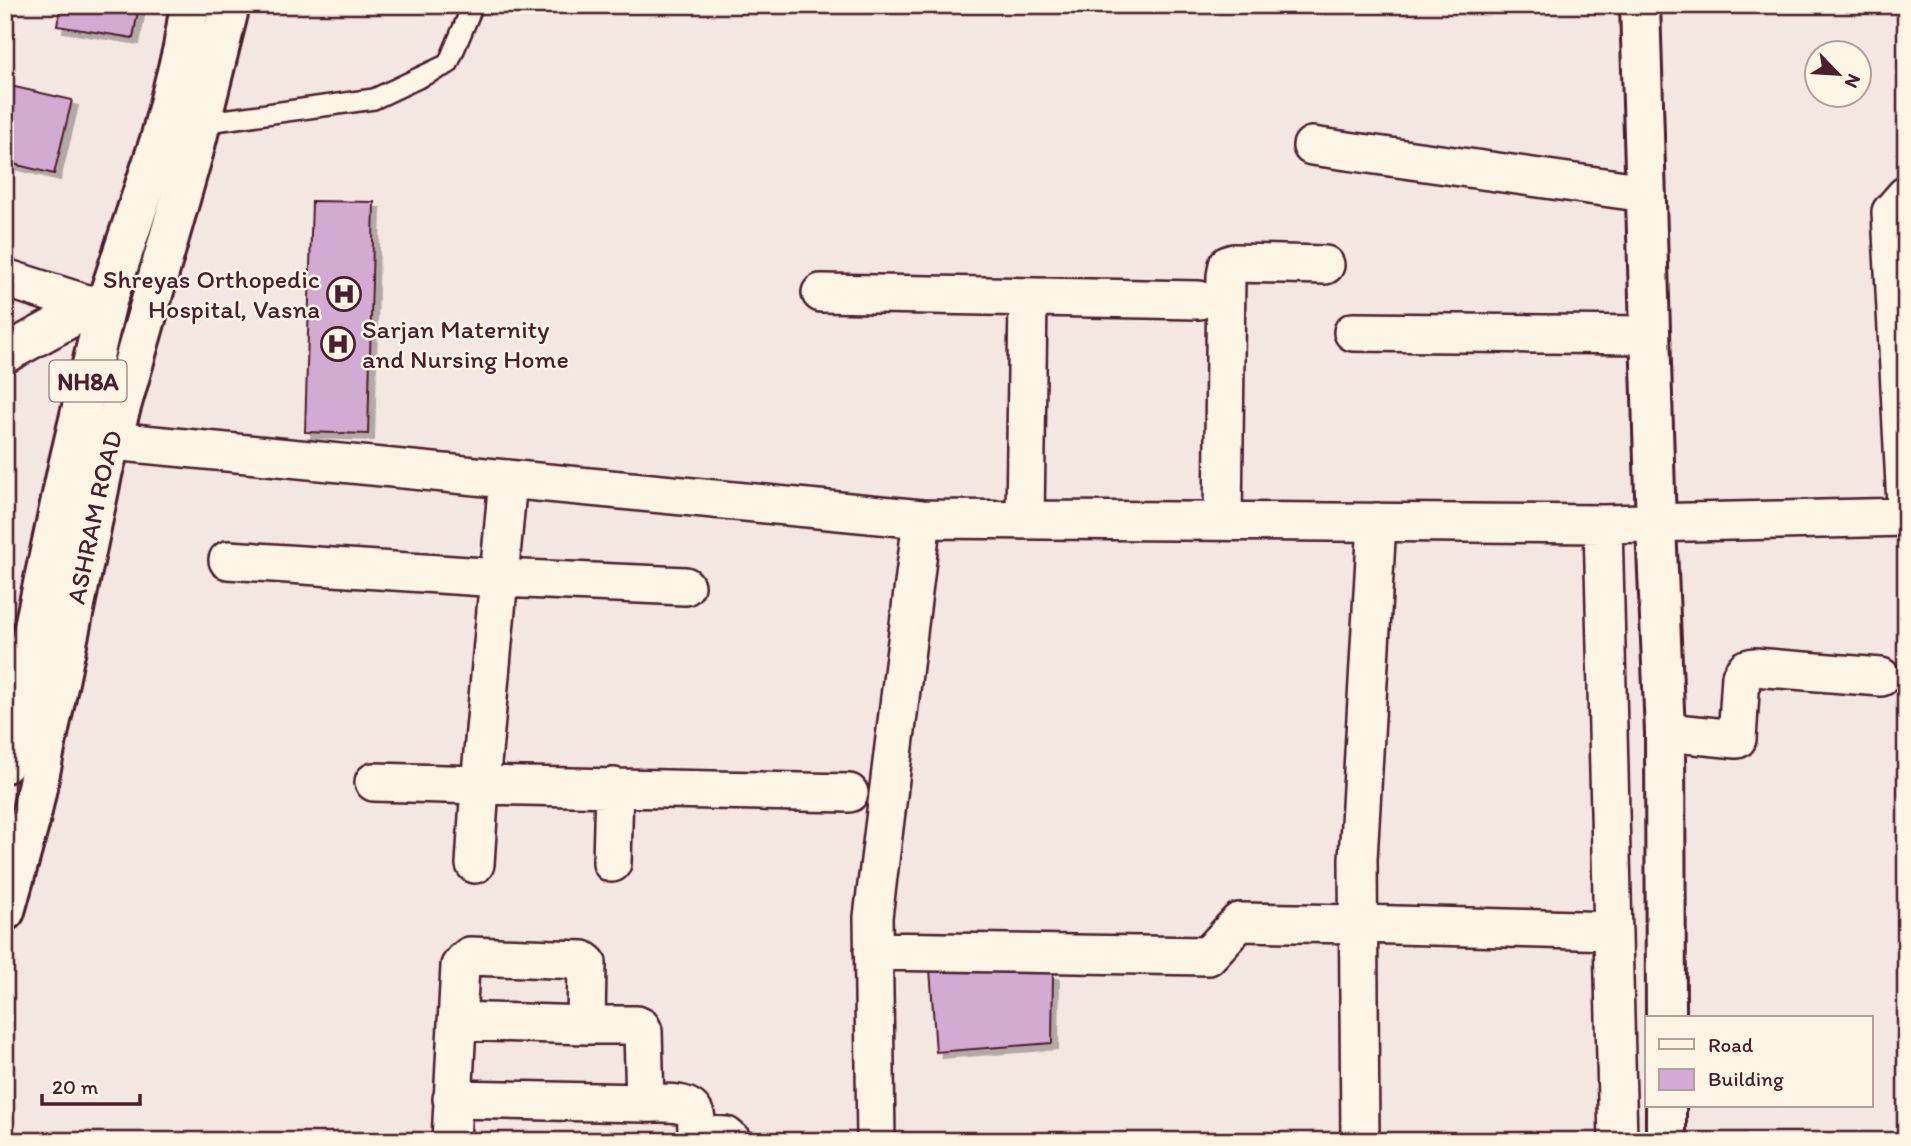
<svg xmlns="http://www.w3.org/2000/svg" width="1911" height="1146" font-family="Itim,sans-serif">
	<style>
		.building { fill: #d3abd2; stroke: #4a1f2b; stroke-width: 2; filter: url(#shadow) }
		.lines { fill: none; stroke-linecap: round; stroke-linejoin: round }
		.lane-casing { stroke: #4a1f2b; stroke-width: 24 }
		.street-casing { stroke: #4a1f2b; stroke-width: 42 }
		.secondary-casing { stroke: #4a1f2b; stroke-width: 44 }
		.primary-casing { stroke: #4a1f2b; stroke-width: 44 }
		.lane { stroke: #fcf5e5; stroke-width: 19 }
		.street { stroke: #fcf5e5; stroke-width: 37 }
		.secondary { stroke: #fcf5e5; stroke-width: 38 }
		.primary { stroke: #fcf5e5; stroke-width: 38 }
		.labels { text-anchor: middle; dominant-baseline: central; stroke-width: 5; stroke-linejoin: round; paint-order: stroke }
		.shield { fill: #fcf5e5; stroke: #7f5f63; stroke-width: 2 }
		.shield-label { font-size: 24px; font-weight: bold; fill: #4a1f2b }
		.poi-label { font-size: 26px; fill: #4a1f2b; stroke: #fcf5e5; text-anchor: end }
		.street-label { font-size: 26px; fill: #4a1f2b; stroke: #fcf5e5 }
	</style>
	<defs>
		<filter id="shadow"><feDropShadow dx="6" dy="6" stdDeviation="0" flood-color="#0004"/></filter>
	</defs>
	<rect width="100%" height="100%" fill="#f4e6e1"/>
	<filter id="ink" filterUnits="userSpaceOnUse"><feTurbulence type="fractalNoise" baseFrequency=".0143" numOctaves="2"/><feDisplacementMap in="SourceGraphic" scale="14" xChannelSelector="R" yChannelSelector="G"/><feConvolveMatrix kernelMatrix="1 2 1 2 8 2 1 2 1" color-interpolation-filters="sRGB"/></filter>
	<g filter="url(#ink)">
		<path class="building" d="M61,5H139L133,38L57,26Z
			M6,85L72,100L54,174L5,162Z
			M312,201L374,202L368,434L305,432Z
			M930,969L1053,973L1052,1043L936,1052Z"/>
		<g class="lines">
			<g class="lane-casing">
				<path id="lane" d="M201,123L374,99L448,64L473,5"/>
			</g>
			<g class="street-casing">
				<path id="street" d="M1312,146L1646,193
					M1906,195L1891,212L1906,505
					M5,278L93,306
					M821,293L1199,300
					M1353,332L1650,335
					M5,354L93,306L107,301
					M112,441L922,519L1603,524L1906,517
					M508,479L480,785L849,793
					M1025,520L1028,298
					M1223,521L1226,276L1228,265L1234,263L1325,265
					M1603,524L1618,1141
					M228,560L499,578L685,586
					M1665,732L1737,739L1741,676L1746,669L1754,667L1881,677
					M374,782L480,785L475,864
					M612,863L614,787
					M873,951L1208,956L1239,922L1359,924L1613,931
					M457,1021L586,1025
					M452,1099L645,1103
					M451,1141L460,966L464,961L470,956L583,960L587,963L586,1025H637L641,1027L643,1031L645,1103C659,1104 689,1099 695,1115C697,1120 697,1128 697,1134L726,1136L732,1141
					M876,1141L873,917L922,519
					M1360,1141L1358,859L1377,522"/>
			</g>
			<g class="secondary-casing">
				<path id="secondary" d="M1640,5L1656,526L1665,732L1666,1018
					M1666,1106V1141"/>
			</g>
			<g class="primary-casing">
				<g id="primary">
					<path d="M5,763L69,462L107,301L160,140L183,48L190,5"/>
					<path id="s1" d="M5,911L30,821L103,470L194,150L230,5"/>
				</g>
			</g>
			<use href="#lane" class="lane"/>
			<use href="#street" class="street"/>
			<use href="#secondary" class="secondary"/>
			<use href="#primary" class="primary"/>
		</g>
	</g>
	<defs>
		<g id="hospital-ring" transform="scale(1.75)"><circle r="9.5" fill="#fcf5e5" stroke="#4a1f2b" stroke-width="1.5"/><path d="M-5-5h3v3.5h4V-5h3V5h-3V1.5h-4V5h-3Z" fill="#4a1f2b"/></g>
	</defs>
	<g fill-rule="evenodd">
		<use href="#hospital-ring" x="344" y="294"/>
		<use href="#hospital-ring" x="338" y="344"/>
	</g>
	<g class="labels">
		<rect class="shield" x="49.5" y="360.5" width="77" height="41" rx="5"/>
		<g class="shield-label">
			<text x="88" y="381">NH8A</text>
		</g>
		<g class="poi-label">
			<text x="320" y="279">Shreyas Orthopedic<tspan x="320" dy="30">Hospital, Vasna</tspan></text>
			<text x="362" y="329" text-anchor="start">Sarjan Maternity<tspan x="362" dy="30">and Nursing Home</tspan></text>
		</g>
		<g class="street-label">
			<text stroke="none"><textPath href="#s1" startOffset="404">ASHRAM ROAD</textPath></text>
		</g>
	</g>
	<rect width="1911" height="1146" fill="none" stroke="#fcf5e5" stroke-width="28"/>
	<rect x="14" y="14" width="1883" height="1118" fill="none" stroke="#4a1f2b" stroke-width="2.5" filter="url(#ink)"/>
	<rect x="1645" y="1016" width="228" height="91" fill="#fcf5e5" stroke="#b59f9b" stroke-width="2"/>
	<rect x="1659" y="1039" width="35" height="10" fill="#fcf5e5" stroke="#b59f9b" stroke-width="2"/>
	<text x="1708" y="1052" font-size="21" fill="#4a1f2b">Road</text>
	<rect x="1659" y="1069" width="35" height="21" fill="#d3abd2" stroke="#b59f9b" stroke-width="2"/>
	<text x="1708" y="1086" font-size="21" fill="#4a1f2b">Building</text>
	<g transform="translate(1838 74) rotate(115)"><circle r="33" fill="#fcf5e5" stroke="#b59f9b" stroke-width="2"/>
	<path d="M0-5L12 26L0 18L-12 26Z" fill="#4a1f2b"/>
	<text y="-10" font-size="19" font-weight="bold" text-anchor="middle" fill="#4a1f2b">N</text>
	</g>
	<path d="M42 1094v10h98v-10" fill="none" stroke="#4a1f2b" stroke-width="3.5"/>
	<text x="52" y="1094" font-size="21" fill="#4a1f2b" stroke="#fcf5e5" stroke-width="5" paint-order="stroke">20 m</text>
</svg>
